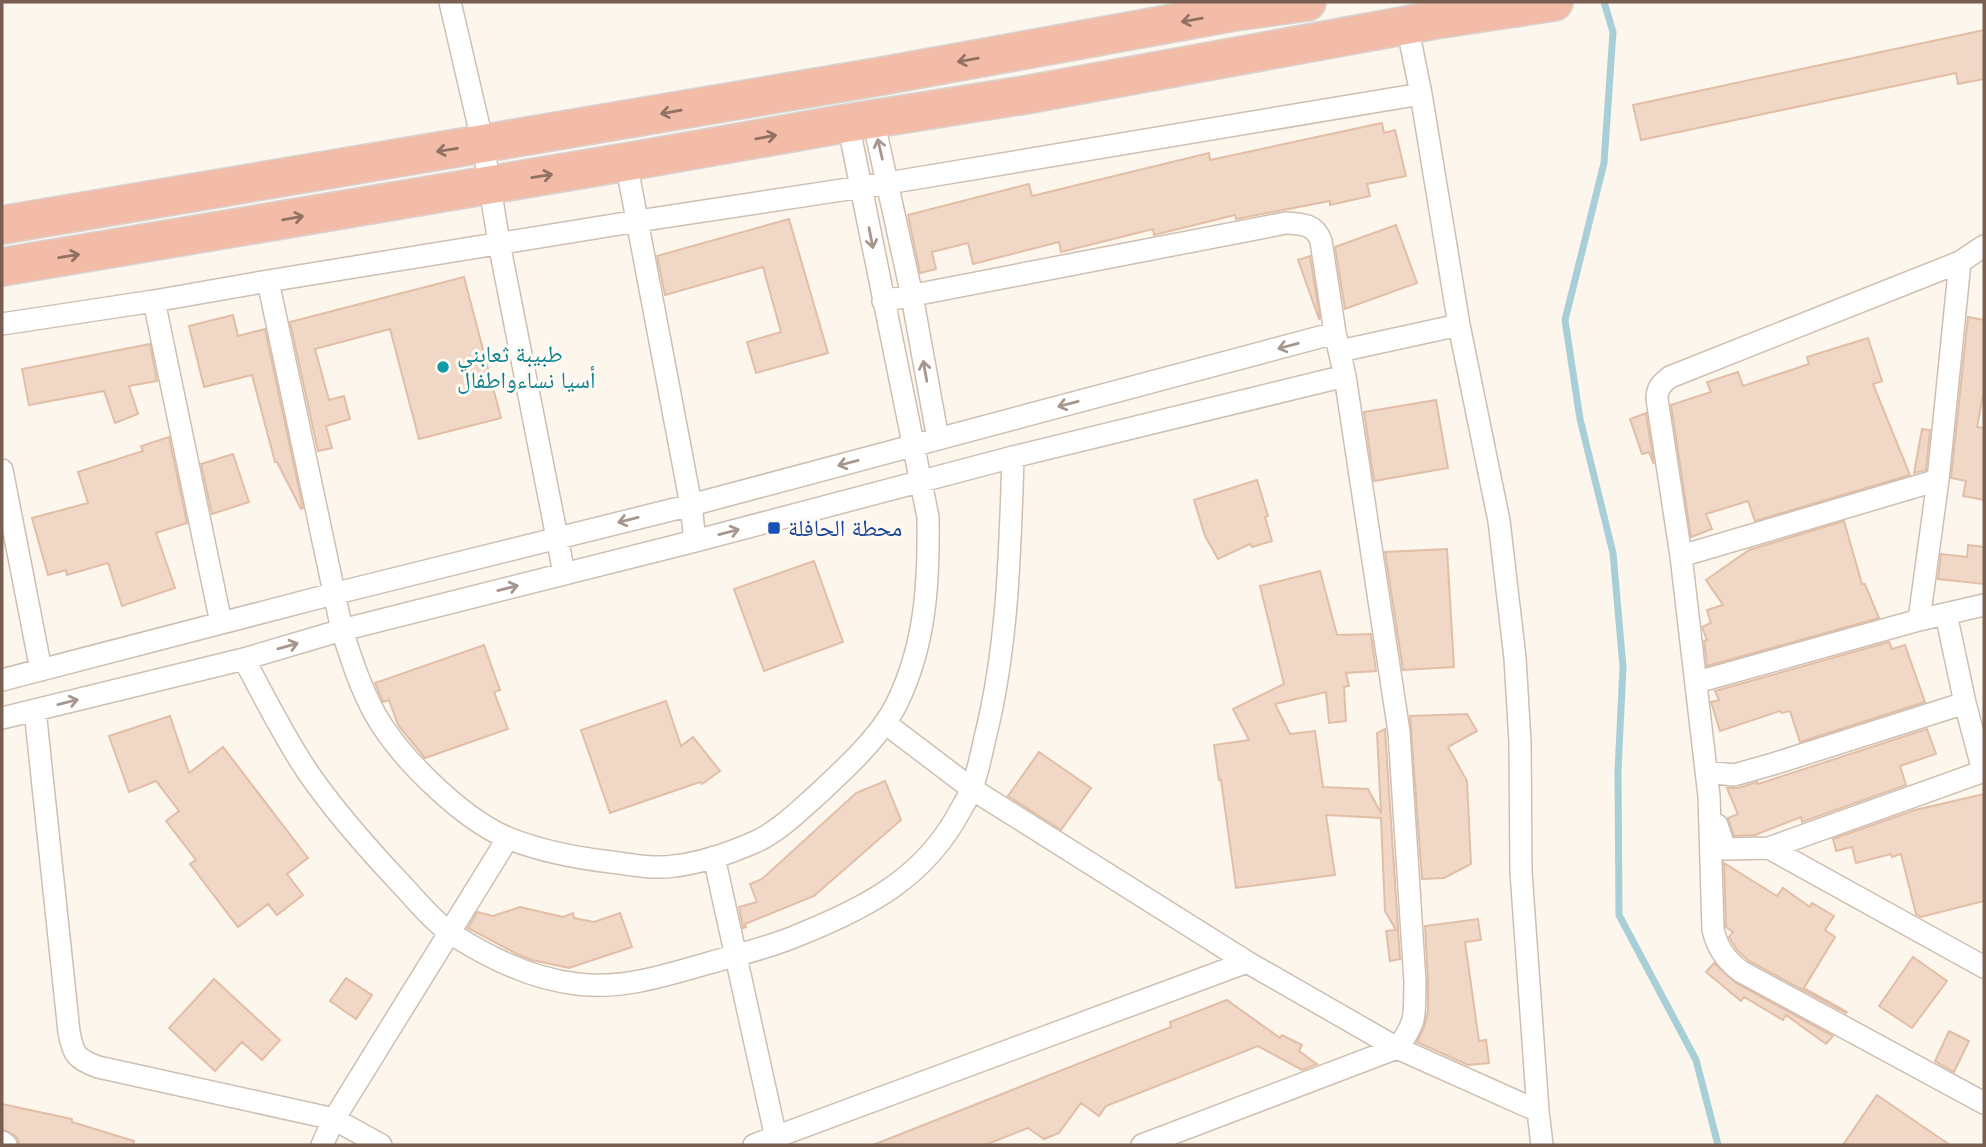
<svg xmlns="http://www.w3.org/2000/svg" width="1986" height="1147" font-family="Arial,'Noto Naskh Arabic',sans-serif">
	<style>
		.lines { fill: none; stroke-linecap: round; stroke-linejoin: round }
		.stream { stroke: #a8cfd7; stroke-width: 7 }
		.building { fill: #f0d7c6; stroke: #e2bea7; stroke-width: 2 }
		.street-casing { stroke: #cebfb2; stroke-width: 24 }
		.highway-casing { stroke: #d9d2ce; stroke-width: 40 }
		.street { stroke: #fff; stroke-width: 21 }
		.highway { stroke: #f2bca8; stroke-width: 37 }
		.oneway { stroke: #907162 }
		.oneway2 { stroke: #a7968d }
		.culture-dot { fill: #0f9aa8; stroke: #fefaf3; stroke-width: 2.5 }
		.transit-dot { fill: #1a4fb4; stroke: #fefaf3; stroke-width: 2.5 }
		.labels { text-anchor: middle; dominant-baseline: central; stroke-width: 6; stroke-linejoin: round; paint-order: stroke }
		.culture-label { font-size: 23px; fill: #0d838f; stroke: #fefaf3; text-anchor: start }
		.transit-label { font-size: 23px; fill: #164399; stroke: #fefaf3; text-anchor: start }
	</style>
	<rect width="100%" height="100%" fill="#fcf6ed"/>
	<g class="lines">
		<path class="stream" d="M1604,2L1613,32L1604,163L1565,320L1580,419L1613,553L1623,667L1618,771L1619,915L1696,1060L1718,1145"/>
	</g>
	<path class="building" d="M1984,30V79L1958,84L1956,73L1641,140L1633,105Z
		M1382,123L1384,133L1395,130L1406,176L1367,184L1370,196L1330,205V201L1236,219L1235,215L1154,235L1153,229L1061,252L1059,242L973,264L968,243L932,252L936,269L920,273L908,215L1029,184L1032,196L1209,153L1210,160Z
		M789,219L828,353L756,373L747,342L781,332L763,267L665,295L657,256Z
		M1396,225L1417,283L1345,309L1335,247Z
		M1310,256L1320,318L1319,319L1298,260Z
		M464,277L501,418L419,439L390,329L315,349L329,400L344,396L350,419L326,426L332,448L318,451L290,322Z
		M233,315L238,336L265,329L303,508L301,509L277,462H275L252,375L204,387L189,326Z
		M1968,317L1984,320V390L1977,427L1984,428V500L1963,496L1966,481L1951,478Z
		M1868,338L1882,381L1873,384L1910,475L1755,521L1748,501L1706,514L1712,529L1691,537L1671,405L1711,392L1707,382L1738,372L1743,386L1809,364L1807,357Z
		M150,344L157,381L129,386L138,414L115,423L104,391L29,405L22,369Z
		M1436,400L1448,468L1374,481L1364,412Z
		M1646,413L1654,464L1649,452L1642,454L1630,419Z
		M1922,429L1930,430L1926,470L1914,473Z
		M169,437L187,523L156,533L175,588L122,606L108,563L67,575L66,570L48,575L32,518L88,503L78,472L143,451L141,446Z
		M233,454L249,502L212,514L201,464Z
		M1257,480L1268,516L1265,517L1272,541L1252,547L1250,544L1218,559L1205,536L1194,500Z
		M1844,521L1862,584H1865L1879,618L1707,666L1704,641L1707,640L1702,627L1711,623L1707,610L1723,605L1706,580L1749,550Z
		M1968,545L1984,547V584L1938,579L1941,554L1967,557Z
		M1447,549L1454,667L1403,670L1385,552Z
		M814,561L843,642L764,671L734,589Z
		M1320,571L1337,635L1371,634L1376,671L1346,673L1349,686L1344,687L1346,721L1329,723L1326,692L1275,704L1290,734L1315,731L1323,787L1368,789L1381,813L1377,733L1385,729L1400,959L1390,961L1386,931L1396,930L1385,911L1381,818L1326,815L1335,875L1236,888L1221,780H1219L1214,745L1249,740L1233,709L1284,684L1260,586Z
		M1889,642L1892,649L1905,645L1925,702L1800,742L1790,711L1782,713L1780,711L1720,731L1712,705L1711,702L1719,700L1715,691Z
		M484,645L500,690L494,692L508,729L425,758L398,725L389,700L383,702L375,683Z
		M666,701L681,746L693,737L720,771L702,784L700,782L610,813L581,730Z
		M1467,714L1477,731L1448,747L1467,781L1471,864L1444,878L1422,879L1410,716Z
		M170,716L189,773L223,747L308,858L287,874L303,895L277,915L268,904L238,927L190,864L196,860L166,821L179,811L156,781L129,792L109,736Z
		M1927,729L1936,754L1900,766L1906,785L1802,822L1801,817L1755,835L1734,836L1728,818L1738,814L1727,788H1738L1757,782L1758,784Z
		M1039,752L1091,788L1061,830L1008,796Z
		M885,781L901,820L814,896L745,924L746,927L743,928L739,907L757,902L750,884L762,879L856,793Z
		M1984,794V901L1921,917L1916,914L1901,854L1892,857L1891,854L1856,863L1852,847L1836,851L1833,839L1915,810Z
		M1724,863L1777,896L1783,888L1810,907L1812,903L1834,916L1825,930L1835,937L1804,988L1847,1012L1846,1013L1749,961L1737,950L1729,937L1733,932L1726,927Z
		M520,907L563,917L573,913L574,918L594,922L620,913L632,947L569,968L532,960L517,954L468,928L477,912L493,916Z
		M1478,919L1481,940L1465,942L1479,1041L1486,1040L1489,1063L1468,1065L1417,1042L1424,1027L1428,1011V981L1425,926Z
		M1913,957L1947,981L1912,1028L1879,1006Z
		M1714,963L1736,983L1833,1036L1826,1044L1786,1015L1783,1020L1744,997L1741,1001L1706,972Z
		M346,978L372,995L356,1019L330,1001Z
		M214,979L280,1040L262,1060L242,1042L215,1071L169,1028Z
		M1227,1000L1280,1038L1282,1035L1302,1045L1299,1051L1317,1064L1302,1070L1258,1046L1106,1106L1099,1116L1081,1103L1059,1133L1044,1139L1028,1128L985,1145H873L1171,1027L1170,1022Z
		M1949,1031L1969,1041L1954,1072L1935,1061Z
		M1877,1095L1922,1126L1950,1145H1843Z
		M2,1104L72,1119V1122L134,1141L133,1145H19L18,1139L14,1135L2,1129Z"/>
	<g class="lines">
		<g class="street-casing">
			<path id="street" d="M450,2L483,144L499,243L564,573
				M1407,25L1421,94L1459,325L1499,521L1515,658L1520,742L1521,872L1538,1111L1542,1145
				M873,119L912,296L938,439
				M626,162L691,505L695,541
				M1984,246L1960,262L1670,377C1661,384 1657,388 1657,399L1681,556L1709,796L1713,929C1717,948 1726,961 1742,972L1984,1103
				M268,281L342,630C351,658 360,687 375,714C399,757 462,819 508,838C540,851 577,858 611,862C631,865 654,869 674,866C701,863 730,853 755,842C778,832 799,811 818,794C845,769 881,736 897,703C926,644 929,581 928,517L848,123
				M154,301L221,623
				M883,301L1286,223C1302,224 1315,224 1321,241L1335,333
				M2,324L154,301L268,281L638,221L888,183L1421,94
				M1340,351L1459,325
				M2,470L41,670
				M1681,556L1938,480
				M1946,614L1965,703L1983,771
				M1919,620L1938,480L1960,262
				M244,659C264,697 283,735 307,771C335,812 368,849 402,885C417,901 434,922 452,934C489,958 533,979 577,984C621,990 667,975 709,963C740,954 772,947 801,934C868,907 925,877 960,811C964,804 969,796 972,788C978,772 981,755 985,738C1008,646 1010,552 1013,457
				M2,680L333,594L691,505L1335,333L1345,376L1399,732L1415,982C1414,1015 1418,1021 1397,1048L1142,1145
				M1697,682L1919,620L1984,605
				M35,710L69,1032C73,1054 76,1059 98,1067L334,1119L381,1145
				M2,718L244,659L342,630L695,541L1013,457L1345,376
				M885,723L972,789L1247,962L1397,1048L1538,1111
				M1706,772L1734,775L1773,764L1965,703
				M1717,825L1725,849L1769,848L1984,967
				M1769,848L1984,771
				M714,857L776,1138
				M2,1142L6,1145
				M322,1145L334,1119L508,838
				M754,1145L1247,962"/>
		</g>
		<g class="highway-casing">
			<path id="highway" d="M2,225L882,76L1234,12L1307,2
				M2,267L626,162L848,123L1025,95L1435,20L1554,2"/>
		</g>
		<use href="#street" class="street"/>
		<use href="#highway" class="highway"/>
	</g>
	<defs><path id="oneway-shaft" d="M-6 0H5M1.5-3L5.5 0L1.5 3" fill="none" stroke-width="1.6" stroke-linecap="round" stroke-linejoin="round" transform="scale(1.75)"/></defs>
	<g class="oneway">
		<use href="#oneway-shaft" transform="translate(1192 20) rotate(170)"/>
		<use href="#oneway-shaft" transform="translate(968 60) rotate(170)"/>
		<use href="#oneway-shaft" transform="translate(671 112) rotate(170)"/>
		<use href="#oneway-shaft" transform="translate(766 137) rotate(-10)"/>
		<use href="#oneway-shaft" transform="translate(447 150) rotate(171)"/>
		<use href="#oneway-shaft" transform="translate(542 176) rotate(-9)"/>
		<use href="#oneway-shaft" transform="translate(293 218) rotate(-10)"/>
		<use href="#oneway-shaft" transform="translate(69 256) rotate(-9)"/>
	</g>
	<g class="oneway2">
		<use href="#oneway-shaft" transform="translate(880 149) rotate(-103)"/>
		<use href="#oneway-shaft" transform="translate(871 238) rotate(79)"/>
		<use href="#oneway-shaft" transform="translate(1288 346) rotate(165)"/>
		<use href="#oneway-shaft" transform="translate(925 371) rotate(-100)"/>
		<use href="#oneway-shaft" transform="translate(1068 404) rotate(165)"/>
		<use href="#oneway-shaft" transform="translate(848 463) rotate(165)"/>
		<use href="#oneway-shaft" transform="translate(628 520) rotate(166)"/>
		<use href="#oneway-shaft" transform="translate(729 532) rotate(-15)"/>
		<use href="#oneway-shaft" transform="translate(508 588) rotate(-14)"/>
		<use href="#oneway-shaft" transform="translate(288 646) rotate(-16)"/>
		<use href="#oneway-shaft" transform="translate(68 702) rotate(-14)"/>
	</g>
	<circle class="culture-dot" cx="443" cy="367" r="7"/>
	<rect class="transit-dot" x="767" y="521" width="14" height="14" rx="3.5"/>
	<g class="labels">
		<g class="culture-label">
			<text x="457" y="354">طبيبة ثعابني<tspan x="457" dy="26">أسيا نساءواطفال</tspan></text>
		</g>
		<g class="transit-label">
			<text x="788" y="528">محطة الحافلة</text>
		</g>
	</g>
	<rect width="1986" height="1147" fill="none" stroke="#775e50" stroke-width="7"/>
</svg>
